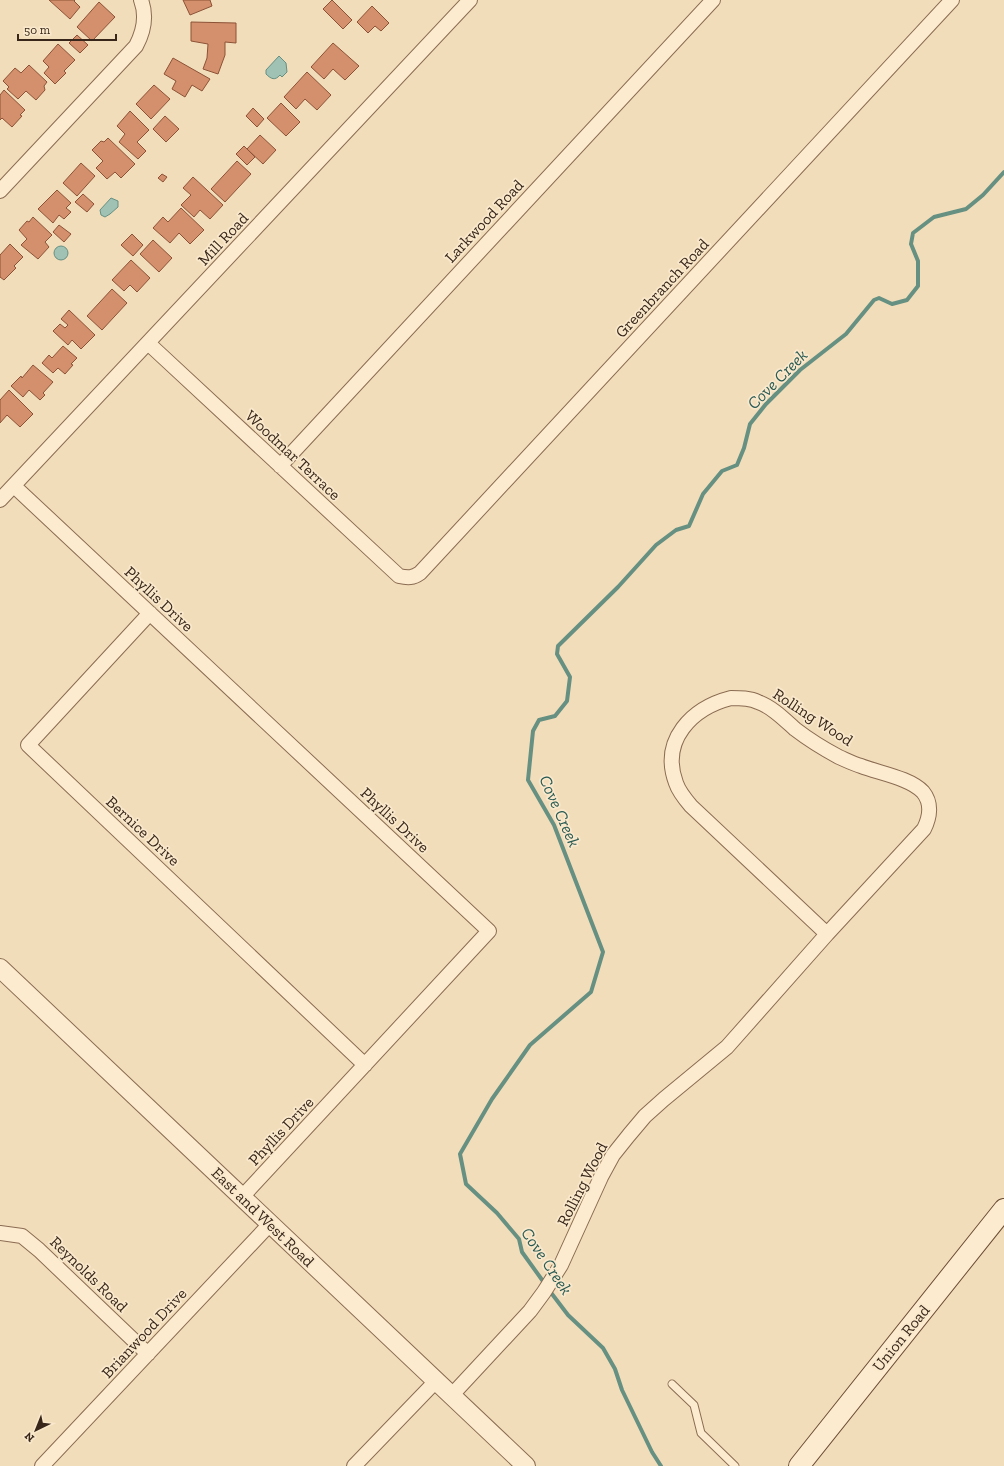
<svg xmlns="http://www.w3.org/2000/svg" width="1004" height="1466" font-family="'Zilla Slab',serif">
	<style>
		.water { fill: #9fc2b5; stroke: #669082 }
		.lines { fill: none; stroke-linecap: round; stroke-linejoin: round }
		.stream { stroke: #669082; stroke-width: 4 }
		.building { fill: #d4906c; stroke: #8c5237 }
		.service-casing { stroke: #8a6c53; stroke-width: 9 }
		.minor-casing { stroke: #8a6c53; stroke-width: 16 }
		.tertiary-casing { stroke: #8a6c53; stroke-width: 20 }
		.secondary-casing { stroke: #6c4d37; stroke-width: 22 }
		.service { stroke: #fcebce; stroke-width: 7 }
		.minor { stroke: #fcebce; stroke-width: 14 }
		.tertiary { stroke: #fcebce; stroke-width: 18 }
		.secondary { stroke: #fcebce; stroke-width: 20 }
		.labels { text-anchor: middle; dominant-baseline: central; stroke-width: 3.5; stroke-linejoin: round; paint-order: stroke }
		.street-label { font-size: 16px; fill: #38261a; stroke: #f9e8cb }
		.water-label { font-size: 17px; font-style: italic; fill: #275952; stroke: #f9e8cb }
	</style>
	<rect width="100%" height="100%" fill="#f2ddba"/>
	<path class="water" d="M279,56L286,63L287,72L282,77L280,75C275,81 271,79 266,74V70Z
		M111,198L118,201V207L110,214L105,217L101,215L100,210Z
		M54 253a7 7 0 1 1 14 0a7 7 0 1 1-14 0Z"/>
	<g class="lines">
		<path class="stream" d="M545,1284L522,1252L519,1239L497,1213L466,1184L460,1154L492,1099L530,1045L591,992L603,952L554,825L528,780L533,731L539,720L555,716L567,701L570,677L557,654L558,646L618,587L656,545L676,530L689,526L703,494L722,471L737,465L744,448L750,424L766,404L800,370L846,334L874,300L879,298L892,304L907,300L918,286V261L911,244L913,233L934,217L966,209L983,195L1004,172
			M549,1290L568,1315L603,1348L615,1369L622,1390L652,1452L661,1466"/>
	</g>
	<path class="building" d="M49,0H75L74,1L80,7L70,19Z
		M183,0H210L212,6L190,15Z
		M332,0L352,20L343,29L323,9Z
		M99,2L115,17L92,41L77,27Z
		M372,6L389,23L381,31L375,26L368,33L357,22Z
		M191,22L236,23V43L225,42V55L218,74L203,69L207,58L208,44L191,41Z
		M77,35L88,45L80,53L69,43Z
		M333,43L359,66L345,80L333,69L324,79L311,67Z
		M58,44L75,60L64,71L66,73L55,84L44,73L49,67L43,61Z
		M173,58L210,79L202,91L192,85L185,97L172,89L176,81L164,74Z
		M29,65L47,82L44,86L45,90L36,100L26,91L18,99L7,89L9,87L3,81L15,68L21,73Z
		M307,72L331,95L317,110L305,99L296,109L284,97Z
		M154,85L170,99L151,119L136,104Z
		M4,90L25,110L20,115L22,116L12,127L2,118L0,120V95Z
		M281,103L300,122L286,136L267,118Z
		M253,108L264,119L257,127L246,116Z
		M130,111L149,130L137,142L146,151L138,159L119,142L125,134L117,126Z
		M165,116L179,129L166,142L153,129Z
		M260,135L276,150L263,164L247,149Z
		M108,138L135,164L121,178L115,172L107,179L96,168L103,161L92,150L101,141L104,142Z
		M244,146L255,157L247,165L236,154Z
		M237,161L251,174L225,202L211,189Z
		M81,163L95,176L77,196L63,183Z
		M162,174L167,177L163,182L158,178Z
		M193,177L223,205L210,219L200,210L194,217L181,205L191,195L183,188Z
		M57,190L71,203L66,208L71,212L64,219L59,215L53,223L38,209Z
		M83,194L94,204L87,212L75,202Z
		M181,208L204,230L190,244L179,233L170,243L153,228L163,217L168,222Z
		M33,217L52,235L45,242L49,247L38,259L21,245L27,239L19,230L27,221L29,222Z
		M59,225L71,234L64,242L53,232Z
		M132,234L143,245L133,256L121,245Z
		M153,240L172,258L159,272L140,254Z
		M10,244L23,257L14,266L16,268L4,280L0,277V255Z
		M131,260L150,278L137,292L130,285L124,291L112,280Z
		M112,289L127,303L102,330L87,316Z
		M69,310L95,335L81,349L72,340L68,345L53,331L60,324L65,328L68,325L61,319Z
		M63,346L77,358L71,364L73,365L65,374L58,368L53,373L42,363L49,355L52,358Z
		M33,365L53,382L43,393L45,395L40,400L29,390L23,397L11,386L21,376L22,378Z
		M9,390L33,414L20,427L7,415L0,423V400Z"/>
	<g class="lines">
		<g class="service-casing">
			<path id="service" d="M672,1384L694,1405L701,1433L735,1466"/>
		</g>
		<g class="minor-casing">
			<path id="minor" d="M0,191L136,46C144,31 147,16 141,0
				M148,343L399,576C408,578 413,578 420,573L952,0
				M280,466L713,0
				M14,486L489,931L242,1197
				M0,500L470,0
				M150,613L28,745L365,1065
				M731,698C740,698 750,698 758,702C772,707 784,719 795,729C808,739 824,749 839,757C846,760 854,764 861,766C879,773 910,778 923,792C932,803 930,817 924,829L827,934L691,806C685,799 679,792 676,783C660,740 692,708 731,698Z
				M0,1233L22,1236L39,1250L148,1354
				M451,1396L530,1311L544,1292L561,1265L601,1177L613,1155L629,1135L645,1116L664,1099L727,1047L827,934
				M42,1466L270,1224
				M354,1466L436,1381"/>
		</g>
		<g class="tertiary-casing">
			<path id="tertiary" d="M0,968L526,1466"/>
		</g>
		<g class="secondary-casing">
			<path id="secondary" d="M799,1466L1004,1209"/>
		</g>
		<use href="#service" class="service"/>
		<use href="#minor" class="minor"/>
		<use href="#tertiary" class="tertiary"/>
		<use href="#secondary" class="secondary"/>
	</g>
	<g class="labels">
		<g class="street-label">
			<text transform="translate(484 221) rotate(-47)">Larkwood Road</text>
			<text transform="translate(223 239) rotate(-47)">Mill Road</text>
			<text transform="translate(662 288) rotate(-47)">Greenbranch Road</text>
			<text transform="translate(293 455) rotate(43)">Woodmar Terrace</text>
			<text transform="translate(159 599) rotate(43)">Phyllis Drive</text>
			<text transform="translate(813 717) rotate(33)">Rolling Wood</text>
			<text transform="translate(395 820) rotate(43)">Phyllis Drive</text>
			<text transform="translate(143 831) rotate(43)">Bernice Drive</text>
			<text transform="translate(281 1131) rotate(-47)">Phyllis Drive</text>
			<text transform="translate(582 1184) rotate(-63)">Rolling Wood</text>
			<text transform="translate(263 1217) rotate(44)">East and West Road</text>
			<text transform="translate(89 1274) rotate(44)">Reynolds Road</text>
			<text transform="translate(144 1333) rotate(-47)">Brianwood Drive</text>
			<text transform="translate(901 1338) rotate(-51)">Union Road</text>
		</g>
		<g class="water-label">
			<text transform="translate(777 379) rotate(-45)">Cove Creek</text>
			<text transform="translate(560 811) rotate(66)">Cove Creek</text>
			<text transform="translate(547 1261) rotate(56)">Cove Creek</text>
		</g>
	</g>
	<g transform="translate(36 1430) rotate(223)" stroke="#f9e8cb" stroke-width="3" paint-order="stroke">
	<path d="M0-3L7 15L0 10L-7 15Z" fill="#38261a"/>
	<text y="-6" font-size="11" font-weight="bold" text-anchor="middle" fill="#38261a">N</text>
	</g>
	<path d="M18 34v6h98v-6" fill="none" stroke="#38261a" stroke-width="2"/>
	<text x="24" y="34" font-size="12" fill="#38261a" stroke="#f9e8cb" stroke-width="3" paint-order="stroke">50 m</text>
</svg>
